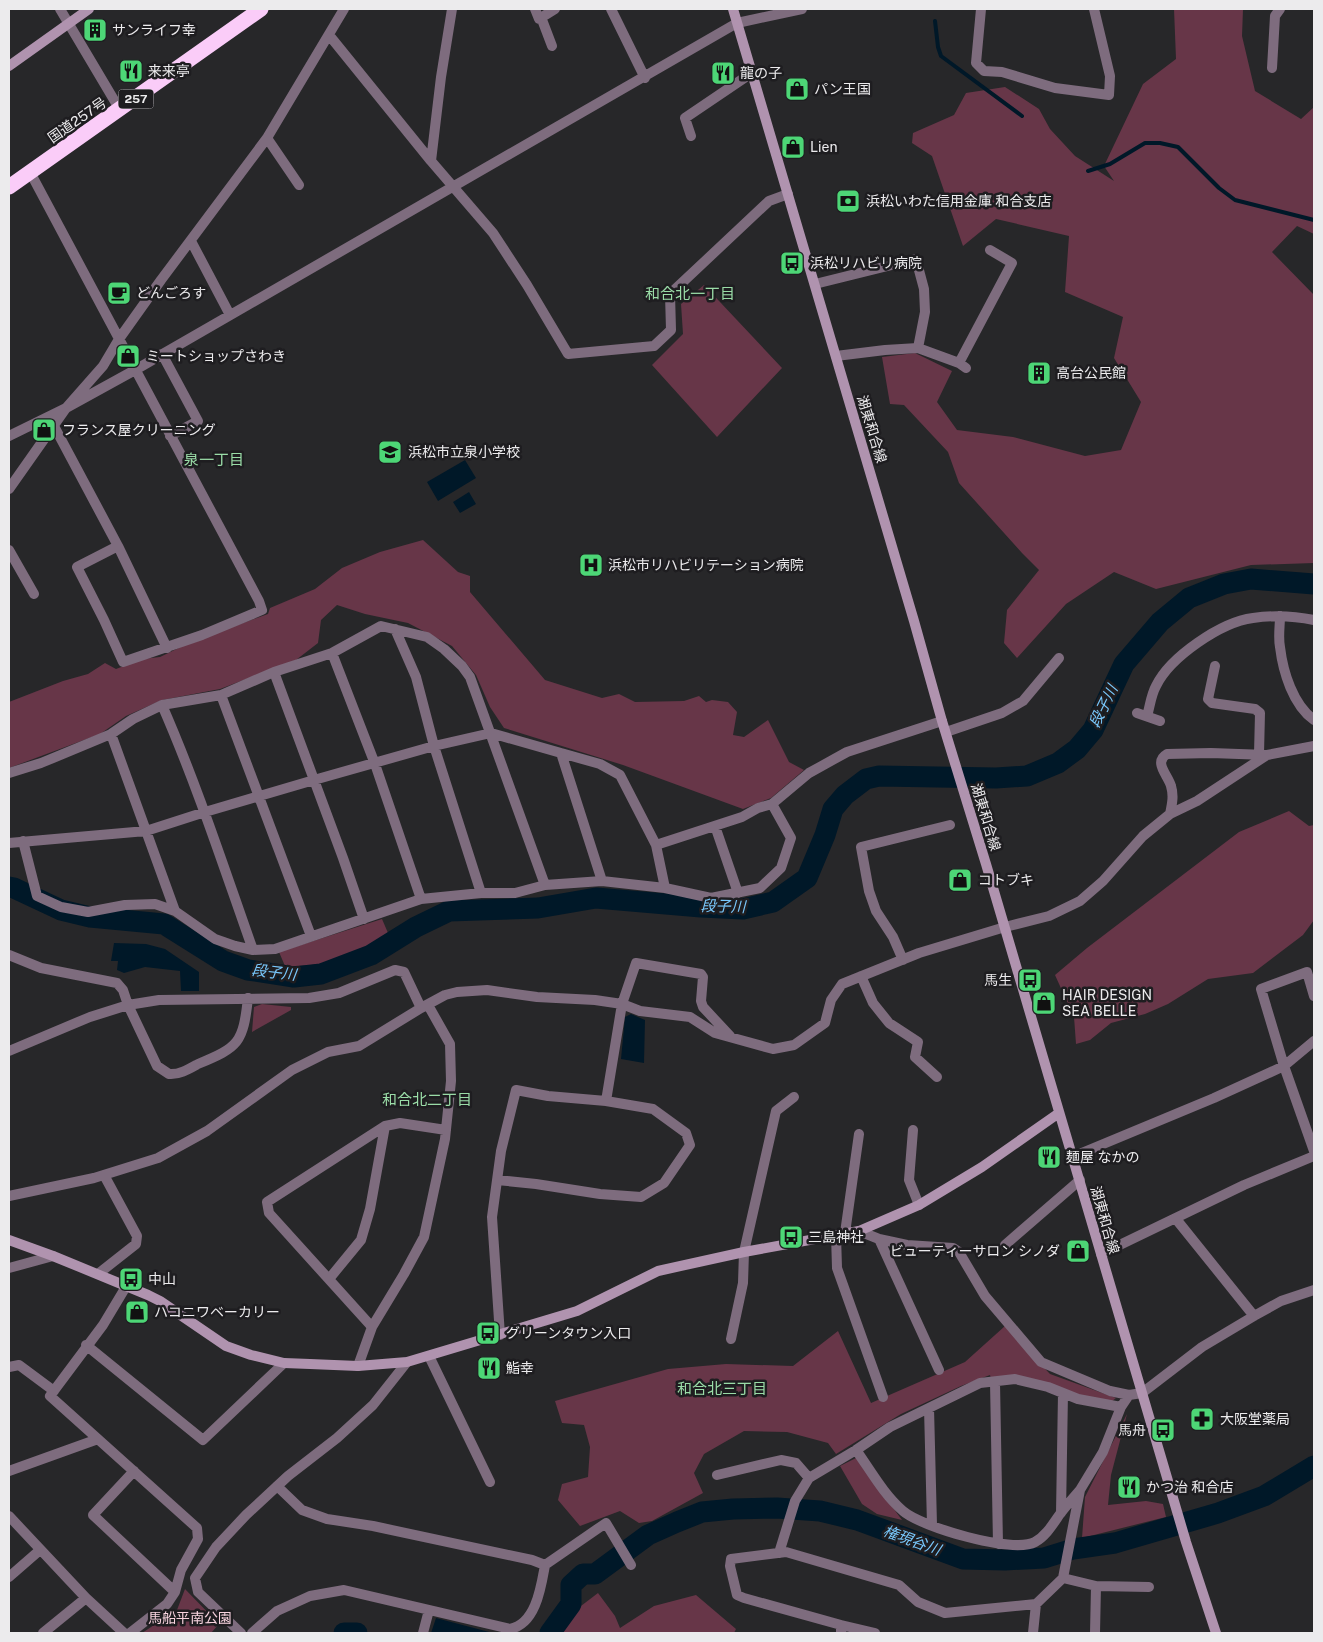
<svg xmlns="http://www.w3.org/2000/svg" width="1323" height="1642" font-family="'Public Sans','Noto Sans JP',sans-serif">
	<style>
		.green { fill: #673648 }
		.water { fill: #001828 }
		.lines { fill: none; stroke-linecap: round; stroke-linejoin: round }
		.stream { stroke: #001828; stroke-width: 4 }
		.river { stroke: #001828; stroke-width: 21 }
		.street { stroke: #7e6c7e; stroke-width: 10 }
		.secondary { stroke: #b093af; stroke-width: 10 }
		.highway { stroke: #faccf8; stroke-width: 15 }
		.labels { text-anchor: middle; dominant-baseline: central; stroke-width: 5; stroke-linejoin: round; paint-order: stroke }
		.shield { fill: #1e1d20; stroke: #aeadb0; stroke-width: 1 }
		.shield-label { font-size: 12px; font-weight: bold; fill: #ecebed }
		.poi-label { font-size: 14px; fill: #ecebed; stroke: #1e1d20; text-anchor: start }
		.street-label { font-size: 14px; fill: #ecebed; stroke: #1e1d20 }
		.park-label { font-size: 14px; fill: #f7d3de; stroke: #1e1d20 }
		.neighbourhood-label { font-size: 15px; fill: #9adca7; stroke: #1e1d20 }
		.water-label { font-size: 15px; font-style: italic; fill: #79c8fc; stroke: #1e1d20 }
	</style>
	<rect width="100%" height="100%" fill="#272729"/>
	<path class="green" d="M1174,9H1243L1242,36L1255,91L1301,119L1314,107V234L1297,226L1272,252L1314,295V563L1251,565L1156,589L1114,572L1066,604L1017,658L1004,643L1007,610L1039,570L1022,553L959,483L948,452L904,405L890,404L882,357L915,353L952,371L937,402L957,430L1013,437L1085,456L1121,450L1141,402L1114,358L1123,317L1065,292L1069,236L996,219L963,246L932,156L912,143L913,133L954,115L966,93L1005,87L1039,109L1050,129L1075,156L1114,181L1104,166L1143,84L1176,59Z
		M704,285L782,368L717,437L652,365L683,334L681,304Z
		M423,540L458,572L470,576V592L545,680L602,698L619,694L635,702L684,701L699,696L706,702L712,700L728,702L737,712L733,735L744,737L768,720L789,762L804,770L771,798L743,809L623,765L504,728L490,707L476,675L452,646L408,623L365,614L337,605L321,620L318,643L296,660L220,689L162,700L126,716L100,734L9,768V702L63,681L88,674L105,663L116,669L142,659L160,657L191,642L268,614L270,608L315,589L342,568L380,552Z
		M1289,811L1309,826L1314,825V920L1303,935L1253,973L1208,979L1168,1004L1145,1014L1111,1023L1090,1040L1076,1044L1074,1017L1055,975L1087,948L1239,832Z
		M382,919L388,933C383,937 379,943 373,946C351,961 311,967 285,966L279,952Z
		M262,1004L291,1007V1010L252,1032L254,1007Z
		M1005,1326L1050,1374L1116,1398L1111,1402L991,1379L990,1375L961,1386L901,1414L836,1454L828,1443L787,1432L744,1431L704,1454L694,1473L703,1493L652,1521L639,1523L620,1511L580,1526L558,1500L562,1484L588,1477L590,1447L584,1425L562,1423L555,1401L668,1369L726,1364L793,1366L838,1331L871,1403L965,1362Z
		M1127,1414L1111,1475L1108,1505L1146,1501L1163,1504L1166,1517L1082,1538L1085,1497Z
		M856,1458L902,1520L877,1514L862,1504L840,1466Z
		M185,1589L219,1624L211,1633H142L177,1610Z
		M598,1593L615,1616L620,1628L654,1606L696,1595L736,1629L734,1633H559L577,1609Z"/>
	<path class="water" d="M465,460L476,478L438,501L427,482Z
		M469,492L476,504L460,513L453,502Z
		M114,943L146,944L165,949L199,972V991H181L180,971L145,967L124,973L117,970L118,961H111Z
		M631,1014L645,1020L644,1063L621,1059L625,1017Z
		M436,1618L493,1633H431Z"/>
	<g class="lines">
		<path class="stream" d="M935,21L938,47L941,56L1022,116
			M1088,171L1110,164L1145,143H1160L1178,147L1219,188L1235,200L1314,220"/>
		<path class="river" d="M9,887L14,888L61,910L90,917L164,924L223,961L248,970L294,977L321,974L371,955L416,927L449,911L538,908L596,898L701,907L743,909L773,902L807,878L825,835L833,809L845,795L866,779L879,776L996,778L1027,776L1058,763L1077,749L1093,730L1124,664L1160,622L1189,598L1224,584L1251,579L1314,584
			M344,1633H357
			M550,1633L571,1604V1585L583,1574H595L648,1535L677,1522L702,1512L733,1509L777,1508L820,1511L857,1520L963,1559L1005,1560L1044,1558L1073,1549L1115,1543L1218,1513L1264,1496L1314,1466"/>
		<path class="street" d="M60,9L120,110
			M452,9L441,77L431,161L493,233L527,285L568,354L654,346L671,330L670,294L769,201L788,194
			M535,9L539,19L555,9
			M611,9L645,78
			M981,9L976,63L984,71L1002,72L1055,88L1109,95L1110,76L1094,9
			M541,17L552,46
			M329,35L431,161
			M1272,68L1275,16L1280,9
			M691,136L685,118L753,72
			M267,138L299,185
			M30,172L259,601L262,610L202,635L123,662L104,620L77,567L118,546
			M191,241L230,315
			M815,284L916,259L924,289L925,312L918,348
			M162,354L198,421L170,436
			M836,356L885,350L918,348L959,363L966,368
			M959,363L1012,263L990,250
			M54,426L118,546L167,648
			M9,436L66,408L135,370L737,23L802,9
			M9,489L66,408L103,366L119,339L161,280L267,138L344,9
			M9,550L34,594
			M1280,616C1280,626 1278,637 1280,647C1283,672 1293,705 1314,720
			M395,629L416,677L434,746L481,893
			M332,653L375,764L421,899
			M1215,666L1208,699L1212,703L1255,709L1260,713L1259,754
			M274,672L221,695L311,936
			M162,705C197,785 224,868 253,950
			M1137,713L1160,721
			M1147,716C1150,706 1151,695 1156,686C1170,657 1221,622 1253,618C1274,615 1294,616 1314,620
			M946,732L1002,713L1023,701L1059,658
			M111,734L175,911
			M561,753L600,764L620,775L656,845L665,888L602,881
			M9,773L41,763L111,734L133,719L162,705L221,695
			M1170,814C1172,804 1174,796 1171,786C1168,775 1153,762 1167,754L1211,753L1267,755
			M715,826L738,893
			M23,841L37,896L61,907L88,912L125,905L155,904L175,911L215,939L235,946L253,950L275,949L421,899L481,893H515L545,885L470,677L462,666L444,649L427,637L381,626L332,653L274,672L343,858L364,919
			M9,843L146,831L205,812L314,780L434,746L491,733L561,753L602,881L545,885
			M656,845L742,817L758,808L772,804L809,773L847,752L942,721
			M665,888L711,898L760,888L781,868L791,838L772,804
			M9,955L41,968L117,983L123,990L128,1005L157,1066L169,1074C179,1075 189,1069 198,1064C239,1047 243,1043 248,998
			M903,960L893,937L876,911L869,891L861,847L950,825
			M861,976L873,1003L889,1023L918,1042L915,1057L937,1077
			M1314,996L1307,972L1261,989L1284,1066L1314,1151
			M9,1051L90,1017L128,1005L159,1000L309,998L339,993L395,970L404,972L421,1008
			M606,1101L622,1004L636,963L701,974L703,977L701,1001L703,1007L730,1036
			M913,1130L909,1180L919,1205
			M1072,1157L1214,1098L1284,1066L1314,1041
			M497,1180L536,1184L600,1194L641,1197L664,1183L690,1145L686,1133L653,1109L606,1101L548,1096L516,1090L501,1151L492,1217L500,1335
			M9,1196L94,1178L158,1158L207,1131L292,1070L328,1052L359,1046L421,1008L445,995L457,992L487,990L537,997L595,1000L622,1004L640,1011L690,1017L715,1033L773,1049L794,1045L825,1023L831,1000L842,984L919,953L1005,927L1049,916L1080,901L1103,881L1143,836L1170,814L1197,801L1267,755L1314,746
			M1176,1219L1254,1316
			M859,1231L879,1239L907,1245L953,1248L959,1252L985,1296L1041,1362L1110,1391L1129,1395
			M845,1233L859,1134
			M836,1235L837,1268L883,1397
			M879,1239L939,1370
			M1005,1245L1080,1180
			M1101,1254L1244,1185L1314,1156
			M9,1268L53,1256
			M98,1274L136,1244L137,1236L104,1175
			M329,1279L361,1240L370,1209L385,1126
			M127,1285L103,1325L50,1396L197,1528L198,1539L181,1570L175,1592L167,1604L130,1633
			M372,1327L269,1213L267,1202L385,1126L400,1123L446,1130
			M731,1339L743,1283L744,1252L776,1111L794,1097
			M86,1345L203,1440L284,1363
			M429,1356L490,1482
			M358,1366L372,1327L404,1274L424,1237L445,1139L451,1081L450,1044L428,1005
			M9,1367L19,1365L54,1391
			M995,1382L998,1544
			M929,1408L932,1525
			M856,1450L890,1427L980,1383L1015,1379L1048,1387L1078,1399L1121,1407
			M9,1471L98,1439
			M134,1471L93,1515L175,1592
			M717,1475L781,1460L796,1463L809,1478
			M1061,1513L1063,1393
			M9,1516L86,1598L124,1633
			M779,1553L795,1501L809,1478L856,1450C871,1471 884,1495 903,1511C921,1527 1013,1554 1035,1542C1046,1536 1053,1524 1060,1514C1066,1506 1073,1498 1080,1490
			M545,1565L606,1523L631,1565
			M9,1577L40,1550
			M1063,1578L1096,1586L1149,1587
			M841,1625L875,1633
			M43,1633L86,1598
			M241,1633L198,1592L195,1578L216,1547L246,1515L288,1476L337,1438L373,1405L407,1362
			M252,1633L277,1611L310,1596L344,1590L510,1629C536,1624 541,1587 545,1565L532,1560L373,1526L327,1519L302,1510L277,1486
			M423,1633L429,1610
			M841,1633V1625L744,1598L737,1595L730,1566L731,1559L786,1552L899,1585L918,1602L945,1613L1036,1604L1063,1578L1080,1490L1103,1452L1121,1407L1129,1395L1142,1393L1202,1347L1254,1316L1281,1301L1314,1290
			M1033,1633L1036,1604
			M1095,1633L1096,1586"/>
		<path class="secondary" d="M733,9L914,621L942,721L986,864L1186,1542L1216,1633
			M9,66L89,9
			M9,1240L53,1256L148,1295L160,1301L226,1346L251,1355L284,1363L310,1364L358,1366L407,1362L577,1311L658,1271L744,1252L859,1231L919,1205L982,1167L1059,1113"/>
		<path class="highway" d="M9,187L261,9"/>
	</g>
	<defs>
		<g id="building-square" transform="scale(1.25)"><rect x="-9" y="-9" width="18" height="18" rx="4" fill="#4dd676" stroke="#1e1d20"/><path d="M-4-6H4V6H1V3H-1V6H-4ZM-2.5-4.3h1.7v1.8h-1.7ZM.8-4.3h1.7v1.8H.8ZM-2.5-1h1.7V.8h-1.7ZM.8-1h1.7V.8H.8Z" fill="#111"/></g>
		<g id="restaurant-square" transform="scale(1.25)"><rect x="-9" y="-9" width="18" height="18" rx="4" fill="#4dd676" stroke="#1e1d20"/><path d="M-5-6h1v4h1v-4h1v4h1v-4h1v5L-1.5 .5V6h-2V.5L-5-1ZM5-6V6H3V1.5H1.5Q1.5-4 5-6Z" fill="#111"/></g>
		<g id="shop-square" transform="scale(1.25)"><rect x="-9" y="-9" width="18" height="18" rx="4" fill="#4dd676" stroke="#1e1d20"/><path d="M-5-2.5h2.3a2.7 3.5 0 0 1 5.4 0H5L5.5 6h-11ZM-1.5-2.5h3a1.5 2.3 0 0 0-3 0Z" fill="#111"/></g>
		<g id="bank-square" transform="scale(1.25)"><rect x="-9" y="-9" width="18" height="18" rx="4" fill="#4dd676" stroke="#1e1d20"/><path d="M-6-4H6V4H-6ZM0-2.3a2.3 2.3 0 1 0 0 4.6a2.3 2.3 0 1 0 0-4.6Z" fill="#111"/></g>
		<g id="bus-square" transform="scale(1.25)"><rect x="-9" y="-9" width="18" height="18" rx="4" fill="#4dd676" stroke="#1e1d20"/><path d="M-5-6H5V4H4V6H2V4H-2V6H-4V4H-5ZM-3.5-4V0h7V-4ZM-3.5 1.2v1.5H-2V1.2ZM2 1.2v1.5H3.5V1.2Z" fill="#111"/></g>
		<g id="cafe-square" transform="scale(1.25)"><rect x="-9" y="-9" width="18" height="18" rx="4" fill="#4dd676" stroke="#1e1d20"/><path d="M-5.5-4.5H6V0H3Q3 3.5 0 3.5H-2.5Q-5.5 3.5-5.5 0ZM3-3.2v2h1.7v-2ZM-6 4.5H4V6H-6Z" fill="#111"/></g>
		<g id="school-square" transform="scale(1.25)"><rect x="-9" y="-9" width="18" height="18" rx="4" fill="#4dd676" stroke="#1e1d20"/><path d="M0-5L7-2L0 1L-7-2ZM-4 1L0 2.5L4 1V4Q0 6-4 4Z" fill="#111"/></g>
		<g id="hospital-square" transform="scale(1.25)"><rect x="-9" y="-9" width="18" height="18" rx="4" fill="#4dd676" stroke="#1e1d20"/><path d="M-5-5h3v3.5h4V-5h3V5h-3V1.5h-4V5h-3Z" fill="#111"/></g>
		<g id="pharmacy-square" transform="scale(1.25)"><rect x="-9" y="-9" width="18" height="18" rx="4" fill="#4dd676" stroke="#1e1d20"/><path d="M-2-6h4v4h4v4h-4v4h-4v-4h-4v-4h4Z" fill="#111"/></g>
	</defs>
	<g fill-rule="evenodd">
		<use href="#building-square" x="95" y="30"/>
		<use href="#restaurant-square" x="131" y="71"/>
		<use href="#restaurant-square" x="723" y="73"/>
		<use href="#shop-square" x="797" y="89"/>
		<use href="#shop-square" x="793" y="147"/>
		<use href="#bank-square" x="848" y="201"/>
		<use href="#bus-square" x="792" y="263"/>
		<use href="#cafe-square" x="119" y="293"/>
		<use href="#shop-square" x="128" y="356"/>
		<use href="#building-square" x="1039" y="373"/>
		<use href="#shop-square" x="44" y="430"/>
		<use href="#school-square" x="390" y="452"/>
		<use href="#hospital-square" x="591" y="565"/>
		<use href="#shop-square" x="960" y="880"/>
		<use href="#bus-square" x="1030" y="980"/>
		<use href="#shop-square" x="1044" y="1003"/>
		<use href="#restaurant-square" x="1049" y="1157"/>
		<use href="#bus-square" x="791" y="1237"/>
		<use href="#shop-square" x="1078" y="1251"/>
		<use href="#bus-square" x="131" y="1279"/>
		<use href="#shop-square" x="137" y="1312"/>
		<use href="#bus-square" x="488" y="1333"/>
		<use href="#restaurant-square" x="489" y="1368"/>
		<use href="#pharmacy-square" x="1202" y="1419"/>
		<use href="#bus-square" x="1163" y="1430"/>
		<use href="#restaurant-square" x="1129" y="1487"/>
	</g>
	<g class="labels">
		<rect class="shield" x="118.5" y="89.5" width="35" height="19" rx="4"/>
		<g class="shield-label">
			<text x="136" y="99">257</text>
		</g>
		<g class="poi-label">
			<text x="112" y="30">サンライフ幸</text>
			<text x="148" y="71">来来亭</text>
			<text x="740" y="73">龍の子</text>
			<text x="814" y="89">パン王国</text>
			<text x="810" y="147">Lien</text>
			<text x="866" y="201">浜松いわた信用金庫 和合支店</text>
			<text x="810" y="263">浜松リハビリ病院</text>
			<text x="136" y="293">どんごろす</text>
			<text x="146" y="356">ミートショップさわき</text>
			<text x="1056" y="373">高台公民館</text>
			<text x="62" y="430">フランス屋クリーニング</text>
			<text x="408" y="452">浜松市立泉小学校</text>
			<text x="608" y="565">浜松市リハビリテーション病院</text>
			<text x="978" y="880">コトブキ</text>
			<text x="1012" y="980" text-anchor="end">馬生</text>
			<text x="1062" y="995">HAIR DESIGN<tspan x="1062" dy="16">SEA BELLE</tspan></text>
			<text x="1066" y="1157">麺屋 なかの</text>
			<text x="808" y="1237">三島神社</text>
			<text x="1060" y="1251" text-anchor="end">ビューティーサロン シノダ</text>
			<text x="148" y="1279">中山</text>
			<text x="154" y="1312">ハコニワベーカリー</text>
			<text x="506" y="1333">グリーンタウン入口</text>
			<text x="506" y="1368">鮨幸</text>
			<text x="1220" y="1419">大阪堂薬局</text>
			<text x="1146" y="1430" text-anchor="end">馬舟</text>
			<text x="1146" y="1487">かつ治 和合店</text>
		</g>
		<g class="street-label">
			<text transform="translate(77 120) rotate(-35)">国道257号</text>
			<text transform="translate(872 429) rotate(73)">湖東和合線</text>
			<text transform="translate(986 817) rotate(73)">湖東和合線</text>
			<text transform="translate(1105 1220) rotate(74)">湖東和合線</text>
		</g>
		<g class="park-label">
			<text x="190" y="1618">馬船平南公園</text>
		</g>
		<g class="neighbourhood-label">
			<text x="690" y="293">和合北一丁目</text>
			<text x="214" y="459">泉一丁目</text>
			<text x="427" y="1099">和合北二丁目</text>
			<text x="722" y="1388">和合北三丁目</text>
		</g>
		<g class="water-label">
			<text transform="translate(1103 706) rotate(-64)">段子川</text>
			<text transform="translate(723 906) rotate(1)">段子川</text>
			<text transform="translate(274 972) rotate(7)">段子川</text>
			<text transform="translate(912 1540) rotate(20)">権現谷川</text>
		</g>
	</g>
	<rect width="1323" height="1642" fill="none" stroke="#ecebed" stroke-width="20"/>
</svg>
